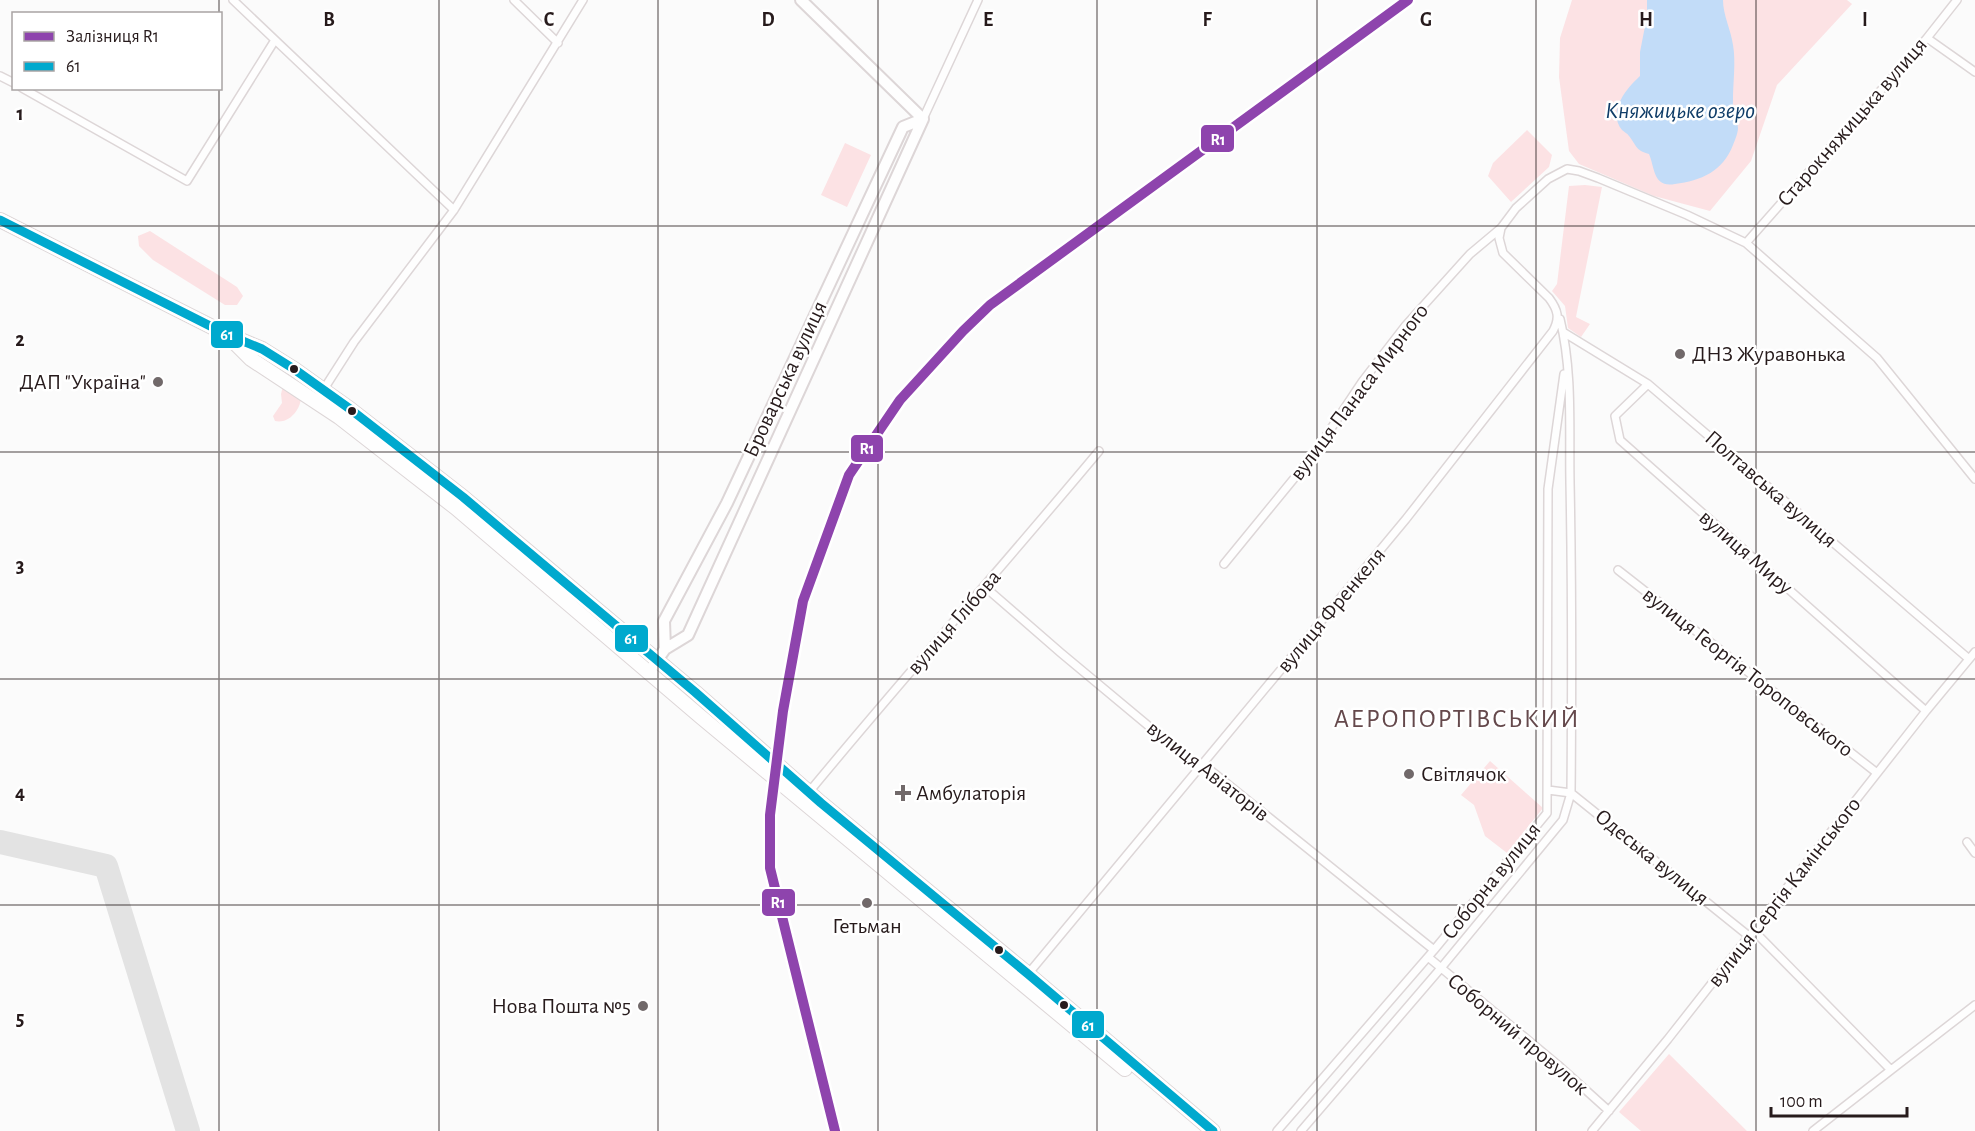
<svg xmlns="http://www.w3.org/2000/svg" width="1975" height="1131" font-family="'Alegreya Sans',sans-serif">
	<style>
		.green { fill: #fce2e4 }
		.water { fill: #c2dcf8 }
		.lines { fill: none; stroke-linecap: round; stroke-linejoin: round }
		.taxiway { stroke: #e3e3e3; stroke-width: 24 }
		.street-casing { stroke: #ddd6d7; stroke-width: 10 }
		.secondary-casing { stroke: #ddd6d7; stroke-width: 14 }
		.highway-casing { stroke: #ddd6d7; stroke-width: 16 }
		.street { stroke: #fefefe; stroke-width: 7 }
		.secondary { stroke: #fefefe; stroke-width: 10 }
		.highway { stroke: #fefefe; stroke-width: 14 }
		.bus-1-casing { stroke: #fff; stroke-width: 14 }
		.bus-1 { stroke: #00a9ce; stroke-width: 9 }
		.rail-1-casing { stroke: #fff; stroke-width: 15 }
		.rail-1 { stroke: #8e44ad; stroke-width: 10 }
		.grid { fill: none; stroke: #271b1c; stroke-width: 1.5; stroke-opacity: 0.55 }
		.poi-dot { fill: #71696a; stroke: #fff; stroke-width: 2 }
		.bus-dot { fill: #271b1c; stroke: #fff; stroke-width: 2 }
		.labels { text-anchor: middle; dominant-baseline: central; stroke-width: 5; stroke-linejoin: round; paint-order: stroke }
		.street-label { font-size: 22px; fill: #271b1c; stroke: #fff }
		.poi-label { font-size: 22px; fill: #271b1c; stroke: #fff; text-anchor: start }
		.water-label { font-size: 24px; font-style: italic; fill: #103d68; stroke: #fff }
		.quarter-label { font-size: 26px; letter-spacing: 1.5px; fill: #65494c; stroke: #fff }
		.grid-label { font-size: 20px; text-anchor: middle; font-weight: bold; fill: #271b1c; stroke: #fff; stroke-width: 5; stroke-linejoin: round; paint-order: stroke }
		.line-badge { stroke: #fff; stroke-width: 2 }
		.badge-label { font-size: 16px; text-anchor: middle; font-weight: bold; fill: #fff }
	</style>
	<rect width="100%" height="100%" fill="#fbfbfb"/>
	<path class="green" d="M1572,0H1847L1852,4L1777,85L1751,161L1710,211L1654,196L1579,164L1569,151L1559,77L1560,38Z
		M1527,130L1552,155L1549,167L1511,202L1488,176L1493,163Z
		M845,143L871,155L847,207L821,195Z
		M1585,185L1602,187L1576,317L1590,324L1581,337L1568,328L1565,306L1552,291L1557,284L1569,186Z
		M150,231L237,287L243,296L237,305H225L153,260L139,246L138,236Z
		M283,386L301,399C299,412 288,424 275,421L273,416L282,403L281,394Z
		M1490,761L1543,808L1507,853L1485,836L1474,805L1461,795Z
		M1669,1054L1747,1131H1641L1619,1112Z"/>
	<path class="water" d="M1647,0H1723C1723,15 1731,30 1733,45C1736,62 1733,82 1733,100C1732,110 1737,118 1738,128C1738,133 1735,140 1733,145C1723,171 1701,181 1675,184C1653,188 1655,168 1649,154C1635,150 1637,146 1629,136C1627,133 1624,132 1622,130C1607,111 1627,88 1640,76V52L1647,16Z"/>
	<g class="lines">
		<path class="taxiway" d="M0,842L106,866L188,1131"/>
		<g class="street-casing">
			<path id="street" d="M233,0L454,210
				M514,0L558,43
				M1927,38L1975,72
				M0,76L14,83
				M22,88L187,181L275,40
				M923,119L978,0
				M1746,243L1927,38L1957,0
				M1563,332L1648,384L1969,659
				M1648,384L1615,416L1620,440L1926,711
				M322,392L354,342L454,210L583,0
				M1224,564L1314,454L1362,382L1406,325L1470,254L1501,228L1516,208L1548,179L1567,169L1579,171L1598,178L1687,215L1746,243L1877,358L1975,479
				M1618,570L1877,773
				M985,587L1061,653L1199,768L1210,770L1434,950
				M1548,790L1571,793L1750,937
				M809,792C904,677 1003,566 1099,451
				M1967,842L1975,853
				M1754,931L1891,1070L1813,1131
				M1428,957L1558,1065L1609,1111
				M1028,974L1406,519L1553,331C1560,318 1558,310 1549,298L1503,253L1499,238L1501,228
				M1891,1070L1975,1005
				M1277,1131L1434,950L1547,813L1548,489L1564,374
				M1301,1131L1441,968L1563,820L1571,793C1572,689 1572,586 1570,482C1569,429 1573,372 1560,319
				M1592,1131L1668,1039L1926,711L1975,652"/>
		</g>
		<g class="secondary-casing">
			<path id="secondary" d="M801,0L923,119
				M665,649L664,621L727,503L903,127L923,119
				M649,672L665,649L688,635L923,119"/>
		</g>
		<g class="highway-casing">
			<path id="highway" d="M0,220L226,334L262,349L294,369L350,409L463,497L695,692L821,803L1028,974L1213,1131
				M232,340L251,359L339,417L456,508L701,717L1125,1069"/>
		</g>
		<use href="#street" class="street"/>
		<use href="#secondary" class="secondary"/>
		<use href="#highway" class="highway"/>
		<g class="bus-1-casing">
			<path id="bus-1" d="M0,220L226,334L262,349L294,369L350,409L463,497L695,692L821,803L1028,974L1213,1131"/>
		</g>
		<use href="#bus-1" class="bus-1"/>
		<g class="rail-1-casing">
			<path id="rail-1" d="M835,1131L770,868V815L783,711L803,601L849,475L900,400L963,331L990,305L1408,0"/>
		</g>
		<use href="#rail-1" class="rail-1"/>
	</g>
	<path class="grid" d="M219,0V14M439,0V1131M658,0V1131M878,0V1131M1097,0V1131M1317,0V1131M1536,0V1131M1756,0V1131M219,88V1131M0,226H1975M0,452H1975M0,679H1975M0,905H1975"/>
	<g class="poi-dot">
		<circle cx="1680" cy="354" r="6"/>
		<circle cx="158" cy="382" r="6"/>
		<circle cx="1409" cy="774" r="6"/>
		<path d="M900 784h6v6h6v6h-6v6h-6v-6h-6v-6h6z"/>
		<circle cx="867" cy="903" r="6"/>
		<circle cx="643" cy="1006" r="6"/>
	</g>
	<g class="bus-dot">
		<circle cx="294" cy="369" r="5"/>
		<circle cx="352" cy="411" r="5"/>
		<circle cx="999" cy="950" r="5"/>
		<circle cx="1064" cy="1005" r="5"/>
	</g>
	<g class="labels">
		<g class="street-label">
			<text transform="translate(1852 122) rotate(-49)">Старокняжицька вулиця</text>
			<text transform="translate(785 379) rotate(-65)">Броварська вулиця</text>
			<text transform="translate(1359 392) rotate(-53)">вулиця Панаса Мирного</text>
			<text transform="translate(1771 489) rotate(41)">Полтавська вулиця</text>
			<text transform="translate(1746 552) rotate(41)">вулиця Миру</text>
			<text transform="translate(1331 610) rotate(-50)">вулиця Френкеля</text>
			<text transform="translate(954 622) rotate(-49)">вулиця Глібова</text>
			<text transform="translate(1748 672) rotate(38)">вулиця Георгія Тороповського</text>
			<text transform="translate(1208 771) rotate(38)">вулиця Авіаторів</text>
			<text transform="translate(1652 857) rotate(39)">Одеська вулиця</text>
			<text transform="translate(1491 881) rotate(-51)">Соборна вулиця</text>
			<text transform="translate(1784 892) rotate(-52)">вулиця Сергія Камінського</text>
			<text transform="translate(1518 1034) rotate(40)">Соборний провулок</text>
		</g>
		<g class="poi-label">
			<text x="1692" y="354">ДНЗ Журавонька</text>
			<text x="146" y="382" text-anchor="end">ДАП "Україна"</text>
			<text x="1421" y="774">Світлячок</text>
			<text x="916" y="793">Амбулаторія</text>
			<text x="867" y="926" text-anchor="middle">Гетьман</text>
			<text x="631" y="1006" text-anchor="end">Нова Пошта №5</text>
		</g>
		<g class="water-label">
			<text x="1680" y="111">Княжицьке озеро</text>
		</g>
		<g class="quarter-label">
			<text x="1457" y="719">АЕРОПОРТІВСЬКИЙ</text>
		</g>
	</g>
	<g class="grid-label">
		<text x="329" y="26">B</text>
		<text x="549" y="26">C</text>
		<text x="768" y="26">D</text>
		<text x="988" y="26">E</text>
		<text x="1207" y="26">F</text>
		<text x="1426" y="26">G</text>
		<text x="1646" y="26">H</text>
		<text x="1865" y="26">I</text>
		<text x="20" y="120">1</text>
		<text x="20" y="346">2</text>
		<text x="20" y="572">3</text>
		<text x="20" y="799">4</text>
		<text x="20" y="1025">5</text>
	</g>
	<g class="line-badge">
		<rect x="1200" y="124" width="35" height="29" rx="6" fill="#8e44ad"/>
		<rect x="210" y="320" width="34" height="29" rx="6" fill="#00a9ce"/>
		<rect x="850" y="434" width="34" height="29" rx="6" fill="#8e44ad"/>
		<rect x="614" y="624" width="35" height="29" rx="6" fill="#00a9ce"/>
		<rect x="761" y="888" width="35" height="29" rx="6" fill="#8e44ad"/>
		<rect x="1071" y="1010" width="34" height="29" rx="6" fill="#00a9ce"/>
	</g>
	<g class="badge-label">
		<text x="1218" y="145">R1</text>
		<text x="227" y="340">61</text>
		<text x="867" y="454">R1</text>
		<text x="631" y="644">61</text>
		<text x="778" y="908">R1</text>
		<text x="1088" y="1031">61</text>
	</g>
	<rect x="12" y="12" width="210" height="78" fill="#ffffff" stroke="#a9a4a4" stroke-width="1.5"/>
	<rect x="24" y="32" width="30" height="9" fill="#8e44ad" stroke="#a9a4a4" stroke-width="1.5"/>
	<text x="66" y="42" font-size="18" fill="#271b1c">Залізниця R1</text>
	<rect x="24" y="62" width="30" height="9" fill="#00a9ce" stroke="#a9a4a4" stroke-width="1.5"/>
	<text x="66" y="72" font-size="18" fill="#271b1c">61</text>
	<path d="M1771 1107v9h136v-9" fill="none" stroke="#271b1c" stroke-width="3"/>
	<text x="1780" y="1107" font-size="18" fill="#271b1c" stroke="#ffffff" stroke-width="4.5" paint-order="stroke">100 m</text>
</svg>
